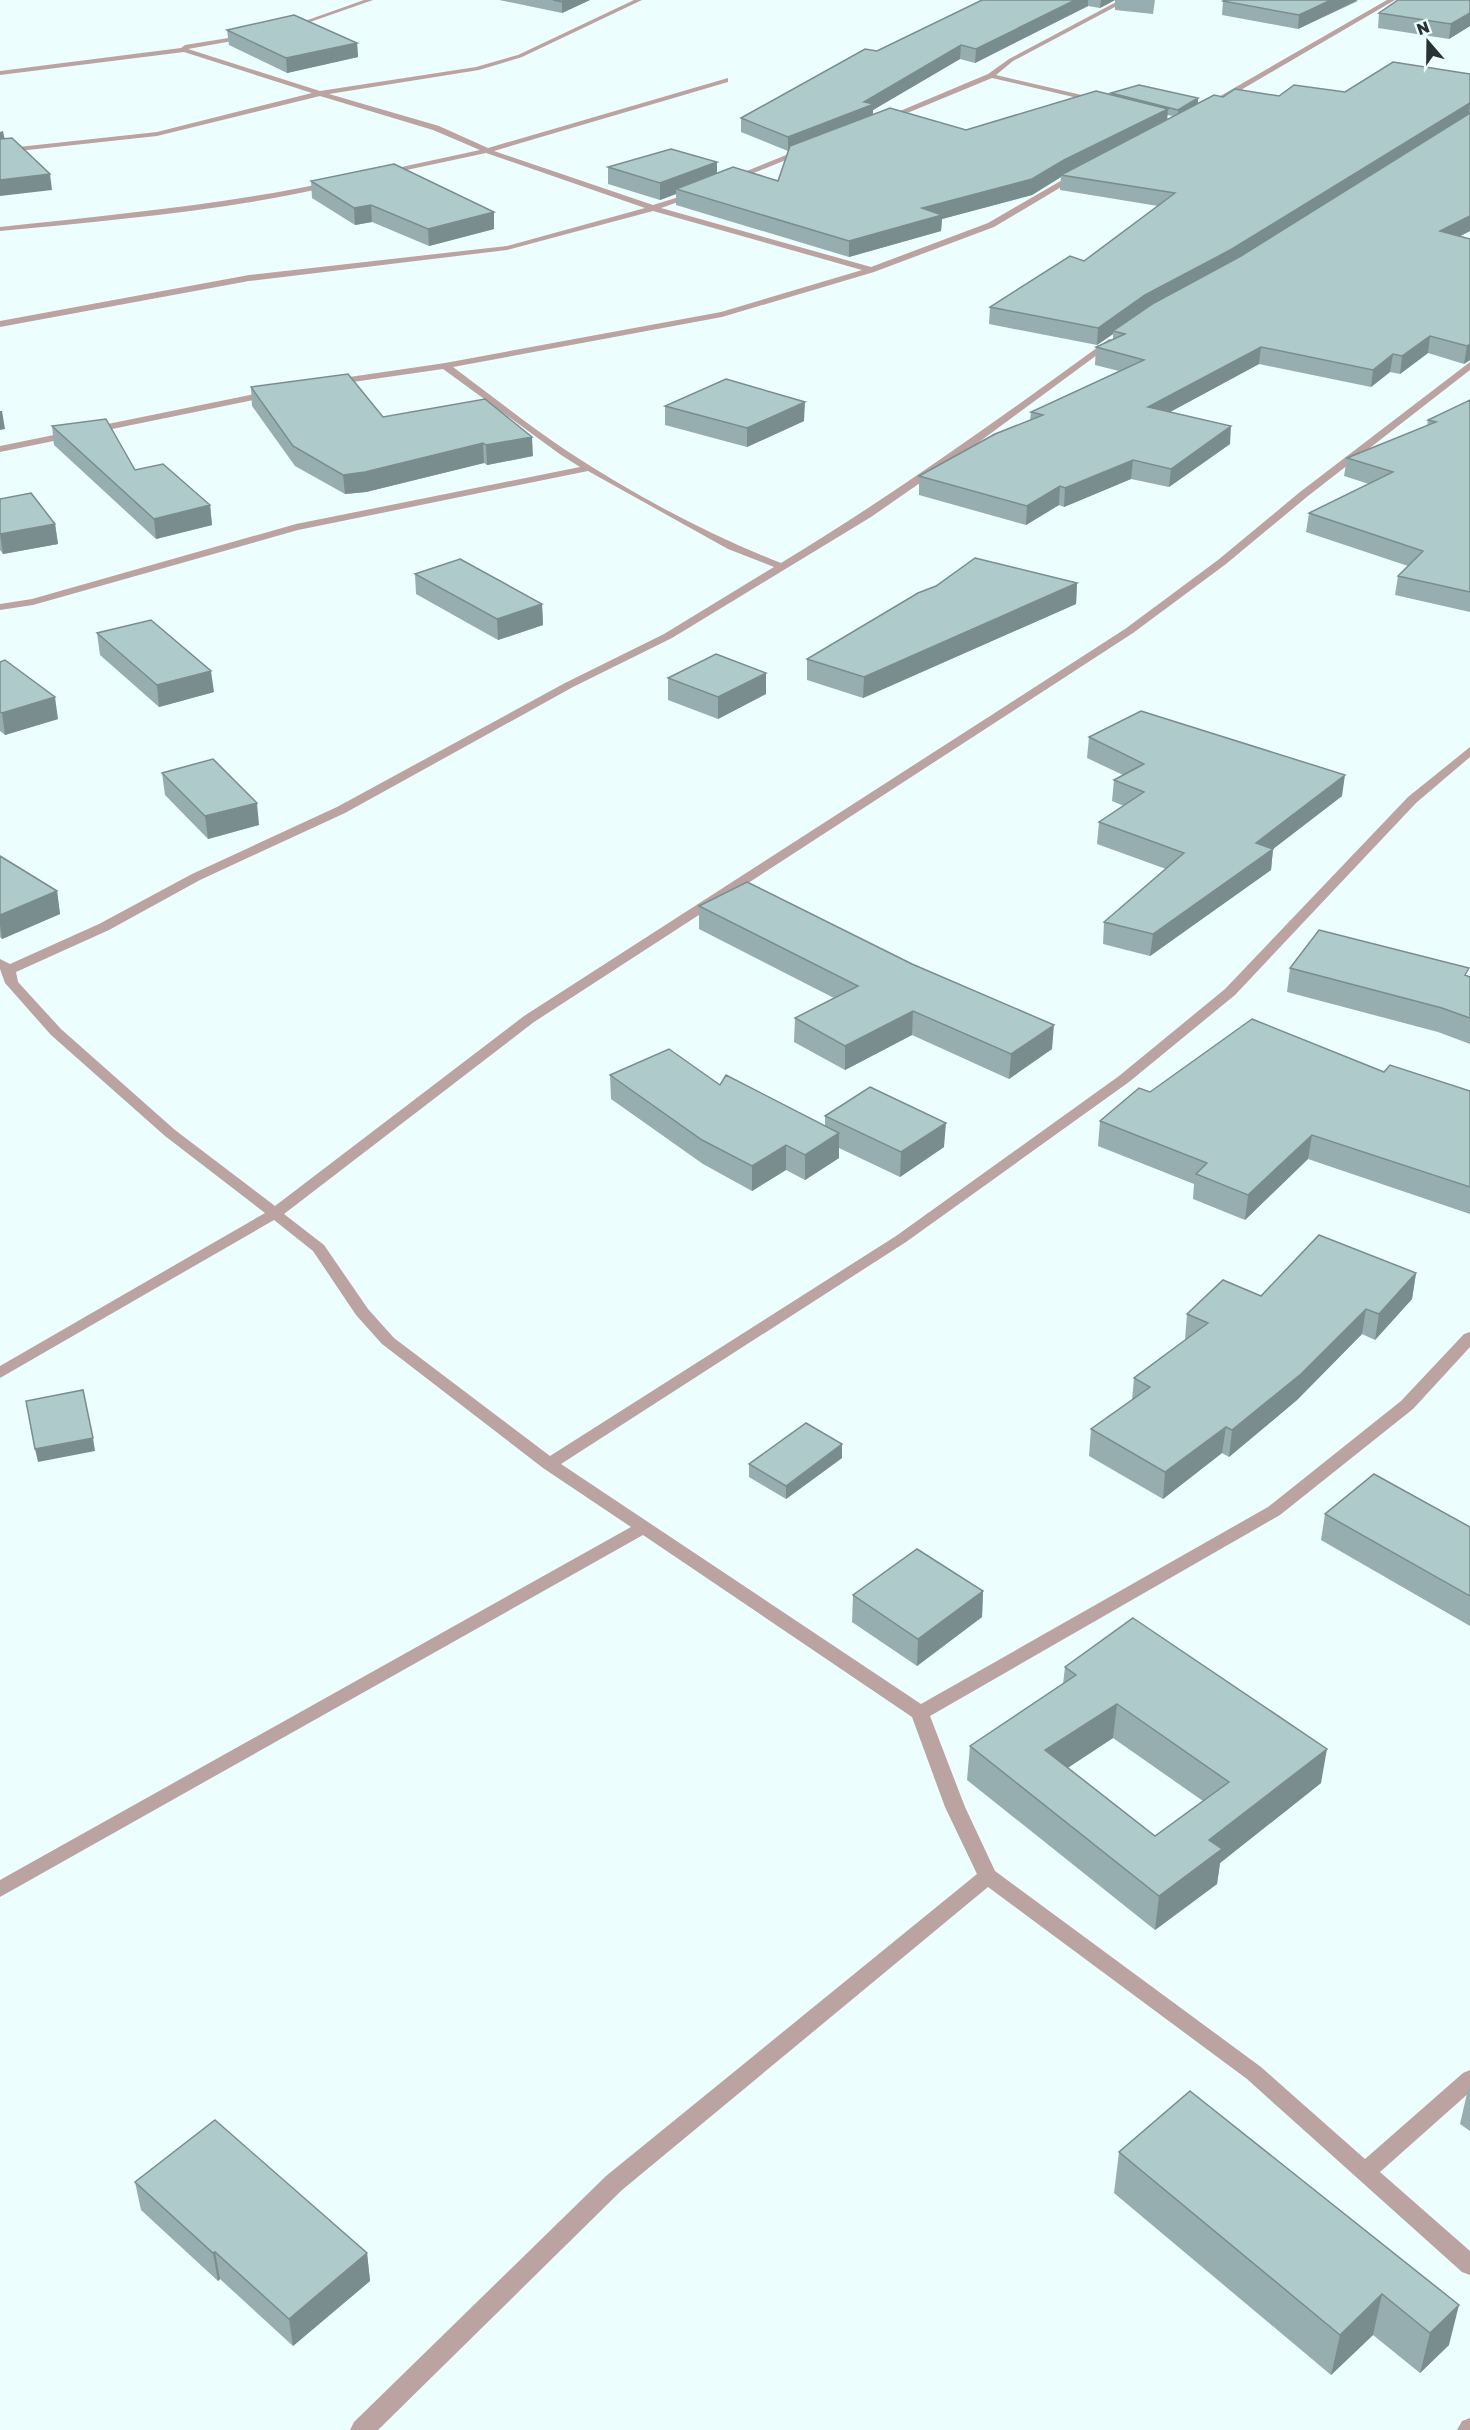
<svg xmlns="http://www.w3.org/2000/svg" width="1470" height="2430" font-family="'Golos Text',sans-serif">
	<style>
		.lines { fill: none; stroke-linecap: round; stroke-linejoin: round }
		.minor { fill: #bba3a2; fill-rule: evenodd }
		.wall { fill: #96aeaf; fill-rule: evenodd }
		.shaded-wall { fill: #7a8d8e }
		.building { fill: #aecacb; stroke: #7a8d8e; stroke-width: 1.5; fill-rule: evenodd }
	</style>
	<rect width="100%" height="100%" fill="#edfeff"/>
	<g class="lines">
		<path class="minor" d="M364,0H373L293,28L288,27Z
			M634,0H642L522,57L479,70L329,94L439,126L488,148L728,78V82L494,151L653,205L698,191V195L661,208L871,267L988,223L1076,172L1083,174L994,227L874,272L722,317L453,367C491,395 528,425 567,451C634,495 707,534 781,563C895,494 1002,417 1109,339L1116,341L979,442L871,517L672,638L573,687L345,813L200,880L109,930L16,972L18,982L61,1029L175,1130L275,1206L524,1016L1125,629L1218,560L1300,492L1470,362V370L1308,496L1226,564L1133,633L534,1022L284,1214L324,1245L368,1309L394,1338L550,1456L896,1236L1119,1076L1225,989L1408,797L1470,747V757L1416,803L1235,995L1129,1082L906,1242L561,1464L921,1704L1268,1507L1401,1401L1464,1334L1470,1332V1347L1413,1409L1280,1515L930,1716L965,1807L995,1871L1261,2067L1365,2159L1463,2073L1470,2070V2092L1380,2172L1470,2251V2275L1462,2272L1247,2079L988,1887L622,2190L378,2430H350L354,2422L606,2176L977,1874L945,1807L912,1717L643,1535L0,1897V1880L631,1527L543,1468L382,1344L356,1315L313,1251L274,1220L0,1378V1366L265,1213L165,1136L51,1035L5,983L0,969V959L10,964L99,924L192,874L337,807L565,683L664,634L774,567L728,549L588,471L298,530L33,605L0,610V604L32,599L296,524L580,467L561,455L443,369L332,385L327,382L329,380L445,363L721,312L862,270L653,211L507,250L249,281L0,327V321L249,275L507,246L645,208L486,153L383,175V171L480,150L433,130L320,96L157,136L0,153V149L157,132L312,93L184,52L0,75V71L181,48L185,45L247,35L249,38L188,49L320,91L476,67L518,55Z
			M1120,0H1128L1013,61L996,75L1099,99V103L992,78L888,121L881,119L988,74L1009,59Z
			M1387,0H1395L1222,101L1215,99Z
			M801,149L808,151L734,181L727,179Z
			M330,182H333V186C224,211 111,220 0,231V227C110,215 221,205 330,182Z
			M270,391L273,392V396L0,452V446Z
			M1470,2418V2430H1457L1462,2421Z"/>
	</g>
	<path class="wall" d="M499,0H590L562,13Z
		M982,0H1115L1100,8L1088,6L975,63L960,59L873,110V114L966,130L1111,95V93L1198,98V103L1223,97L1279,96L1345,92L1470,74V231L1460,236L1470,360L1464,364L1428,353L1400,374L1390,372L1371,387L1259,364L1170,412L1230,444L1169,487L1131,479L1064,507L1059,505L1026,525L919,495V476L1030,420L1031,412L1119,371L1095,365L1096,347L1113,339V334L1097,345L989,324L990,307L1084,261L1158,206L1060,190L1061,177L1032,195L942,219L941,231L849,257L676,205V194L660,200L608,184V167L717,162V173L778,181L788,151L741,132V118ZM1167,115L1173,116L1167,120Z
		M1115,0H1155L1153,14L1115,10Z
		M1470,0V26L1449,39L1378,28L1379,13Z
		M1223,1H1358L1298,29L1222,15Z
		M227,30L357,43L358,57L287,73L229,45Z
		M311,181L494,229L429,246L372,222L355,225L312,198Z
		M251,387L383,417L533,456L487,465L484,463L366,492L345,494L295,466L252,406Z
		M1470,400V612L1395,595L1398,576L1408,566L1306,532L1309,513L1369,484L1344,476L1347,458L1427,426L1428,420Z
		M665,406L804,421L747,447L665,425Z
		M52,426L135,470L210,505L212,525L156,539L54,445Z
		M0,499L55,524L58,544L3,554L0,550Z
		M415,574L542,604L543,625L498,640L416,594Z
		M1077,583L1076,604L863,698L807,680V659Z
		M97,633L214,692L159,707L100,655Z
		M0,662L58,719L5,735L0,731Z
		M766,673V694L718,719L668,700V678Z
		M1089,737L1342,796L1273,849L1271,870L1150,956L1103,944L1104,922L1166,869L1097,844L1099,822L1124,806L1112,801L1114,780L1123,775L1087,758Z
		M162,773L259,825L208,839L165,795Z
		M0,856L57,891L60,914L2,939L0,937Z
		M699,906L1052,1049L1009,1079L912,1035L845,1070L794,1042L795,1018L834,998L699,929Z
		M1290,968L1470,977V1044L1438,1032L1287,992Z
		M1384,1072L1470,1091V1214L1308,1159L1245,1220L1193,1199L1194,1184L1098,1146L1100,1121L1150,1092Z
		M610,1075L720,1085L825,1126V1116L944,1147L900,1177L839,1148V1158L805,1180L786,1170L752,1191L703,1164L611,1099Z
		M1416,1273L1412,1299L1375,1340L1362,1334L1297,1400L1229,1457L1222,1453L1163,1499L1089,1456L1091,1429L1132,1400L1134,1378L1185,1340L1187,1314L1261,1296Z
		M842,1458L786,1499L749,1477V1464Z
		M1325,1514L1470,1527V1626L1321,1540Z
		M983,1591L982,1617L917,1666L852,1622L853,1595Z
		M1065,1667L1321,1783L1220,1863L1217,1884L1155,1930L967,1780L970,1746L1063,1684ZM1113,1738L1203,1801L1155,1836L1067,1768Z
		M1470,2088V2131L1460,2124L1468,2089Z
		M1190,2091L1449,2345L1420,2373L1373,2335L1331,2375L1114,2193L1119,2152Z
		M135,2182L367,2253L370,2281L293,2346L220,2279L218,2281L141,2210Z"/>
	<path class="shaded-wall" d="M566,0H590L562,13V2Z
		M1075,0H1088V6L975,63L976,49Z
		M1101,0H1115L1100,8Z
		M1331,0H1358L1298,29L1299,15Z
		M1470,13V26L1449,39L1451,24Z
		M357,43L358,57L287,73L286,58Z
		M961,45L960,59L873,110V119L788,151V137L864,102Z
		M1198,98V106L1178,118V110Z
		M1470,103L1469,117L1231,265L1113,331V334L1097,345L1098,328L1145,295Z
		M1168,109L1167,124L1061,175V177L1032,195L942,219L941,231L849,257V241L922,208L1064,160Z
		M3,131L6,146L0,147V132Z
		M717,162V178L676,189V194L660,200V183Z
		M50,174L52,190L0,196V180Z
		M371,205L372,222L355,225L354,208Z
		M494,212V229L429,246L428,229Z
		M1470,216V231L1437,248L1440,231Z
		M1430,336L1428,353L1400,374L1402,356Z
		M1470,344V360L1464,364L1467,346Z
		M1261,347L1259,364L1146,425L1148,407Z
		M1393,354L1390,372L1371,387L1373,370Z
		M805,402L804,421L747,447V428Z
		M0,411H2L5,429L0,430Z
		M1231,426L1230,444L1169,487L1171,469Z
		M532,437L533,456L487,465L486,445Z
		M483,443L484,463L366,492L345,494L343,475Z
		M1133,460L1131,479L1064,507L1065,488Z
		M1060,486L1059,505L1026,525L1027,506Z
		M210,505L212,525L156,539L154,519Z
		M55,524L58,544L3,554L0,534Z
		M1077,583L1076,604L863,698L864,677Z
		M542,604L543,625L498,640L497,619Z
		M211,671L214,692L159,707L157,685Z
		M766,673V694L718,719V697Z
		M55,697L58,719L5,735L2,713Z
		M1345,775L1342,796L1273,849L1271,870L1150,956L1153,934L1256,843Z
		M257,803L259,825L208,839L205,816Z
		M57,891L60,914L2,939L0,925V915Z
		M913,1011L912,1035L845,1070V1046Z
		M1054,1025L1052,1049L1009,1079L1011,1054Z
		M946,1123L944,1147L900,1177L901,1152Z
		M839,1133V1158L805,1180V1155Z
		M1312,1135L1308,1159L1245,1220L1248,1195Z
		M786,1145V1170L752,1191V1166Z
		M1416,1273L1412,1299L1375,1340L1379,1314Z
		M1366,1309L1362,1334L1297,1400L1229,1457L1232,1430Z
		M1226,1427L1222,1453L1163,1499L1165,1472Z
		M93,1438L95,1451L38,1462L35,1449Z
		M842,1444V1458L786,1499V1486Z
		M983,1591L982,1617L917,1666L918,1639Z
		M1117,1704L1113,1738L1042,1785L1045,1750Z
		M1327,1749L1321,1783L1220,1863L1217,1884L1155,1930L1159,1896L1209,1840Z
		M215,2252L220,2279L218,2281L213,2253Z
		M367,2253L370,2281L293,2346L289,2319Z
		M1382,2294L1373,2335L1331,2375L1340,2335Z
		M1459,2305L1449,2345L1420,2373L1430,2333Z"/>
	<path class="building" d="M553,0H566L562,2Z
		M982,0H1075L976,49L961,45L864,102L874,104L788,137L741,118L865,49L877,51Z
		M1225,0H1331L1299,15L1223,1Z
		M1398,0H1470V13L1451,24L1379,13Z
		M294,15L357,43L286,58L227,30Z
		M1393,62L1470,74V103L1232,249L1145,295L1098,328L990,307L1070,256L1084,261L1175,193L1061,175L1214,95L1223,97L1235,89L1279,96L1294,85L1345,92Z
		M1139,85L1198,98L1178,110L1111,93Z
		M1096,91L1168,109L1064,160L1032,179L922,208L942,215L849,241L676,189L733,167L778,181L790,146L890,108L966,130Z
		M1470,113V216L1440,231L1470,239V344L1467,346L1430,336L1402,356L1393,354L1373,370L1261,347L1148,407L1231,426L1171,469L1133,460L1065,488L1060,486L1027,506L919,476L995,434L1043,415L1031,412L1144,360L1096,347L1125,334L1113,331L1154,303L1241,256Z
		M12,138L50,174L0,180V139Z
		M671,149L717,162L660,183L608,167Z
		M394,164L494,212L428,229L371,205L354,208L311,181Z
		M348,374L383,417L485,399L532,437L486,445L483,443L365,472L343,475L293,446L251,387Z
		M726,379L805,402L747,428L665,406Z
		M1470,400V592L1398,576L1423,551L1309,513L1393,472L1347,458L1436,422L1428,420Z
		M106,419L135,470L163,464L210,505L154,519L52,426Z
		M31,493L55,524L0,534V499Z
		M975,558L1077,583L864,677L807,659L918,593L936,586Z
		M460,559L542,604L497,619L415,574Z
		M151,620L211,671L157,685L97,633Z
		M716,654L766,673L718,697L668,678Z
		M5,660L55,697L2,713L0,712V662Z
		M1141,711L1345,775L1256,843L1273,849L1153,934L1104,922L1184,853L1099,822L1144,792L1114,780L1144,764L1089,737Z
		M213,759L257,803L205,816L162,773Z
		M0,856L57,891L0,915Z
		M747,882L912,964L1054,1025L1011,1054L913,1011L845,1046L795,1018L858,986L699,906Z
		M1319,930L1469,968L1465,975L1470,977V1018L1442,1008L1290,968Z
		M1252,1019L1384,1072L1390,1065L1470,1091V1187L1312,1135L1248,1195L1196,1174L1207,1163L1100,1121L1139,1088L1150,1092Z
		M669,1049L720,1085L726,1075L839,1133L805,1155L786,1145L752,1166L702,1140L610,1075Z
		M870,1087L946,1123L901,1152L825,1116Z
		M1319,1235L1416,1273L1379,1314L1366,1309L1301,1374L1232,1430L1226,1427L1165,1472L1091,1429L1150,1387L1134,1378L1208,1323L1187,1314L1223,1280L1261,1296Z
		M83,1390L93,1438L35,1449L26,1401Z
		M806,1423L842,1444L786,1486L749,1464Z
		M1374,1474L1470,1527V1596L1325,1514Z
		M917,1549L983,1591L918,1639L853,1595Z
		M1133,1618L1327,1749L1209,1840L1222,1849L1159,1896L970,1746L1076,1675L1065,1667ZM1117,1704L1229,1782L1155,1836L1045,1750Z
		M1190,2091L1459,2305L1430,2333L1382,2294L1340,2335L1119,2152Z
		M215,2120L367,2253L289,2319L215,2252L213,2253L135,2182Z"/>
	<g transform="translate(1428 42) rotate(340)" stroke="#edfeff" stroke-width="4.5" paint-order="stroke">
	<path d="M0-4.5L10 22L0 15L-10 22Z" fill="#283333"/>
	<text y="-9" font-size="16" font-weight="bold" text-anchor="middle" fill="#283333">N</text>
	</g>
</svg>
